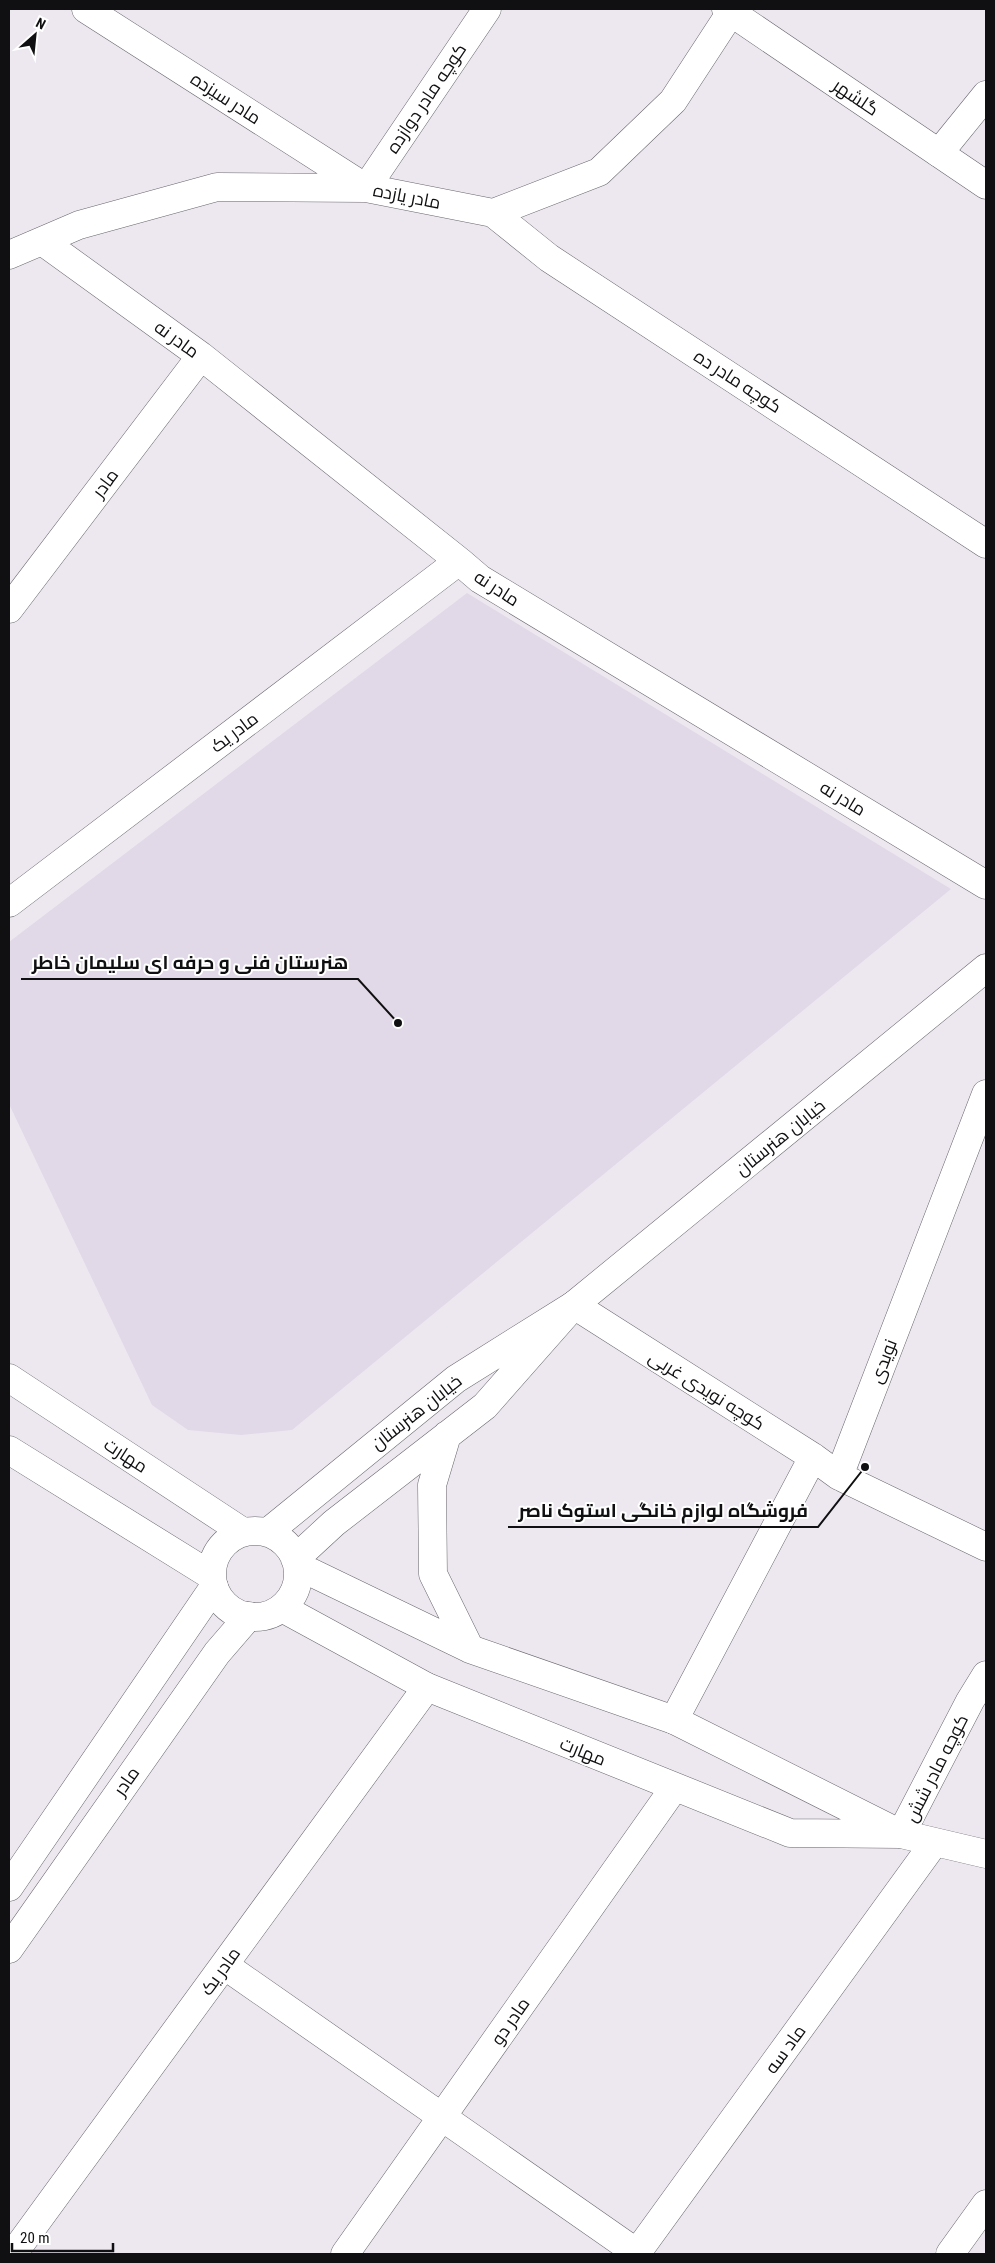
<svg xmlns="http://www.w3.org/2000/svg" width="995" height="2263" font-family="'Roboto Condensed',Cairo,sans-serif">
	<style>
		.built { fill: #e1d9e7 }
		.lines { fill: none; stroke-linecap: round; stroke-linejoin: round }
		.minor-casing { stroke: #6a666d; stroke-width: 29 }
		.tertiary-casing { stroke: #6a666d; stroke-width: 29 }
		.secondary-casing { stroke: #6a666d; stroke-width: 29 }
		.minor { stroke: #fff; stroke-width: 28 }
		.tertiary { stroke: #fff; stroke-width: 28 }
		.secondary { stroke: #fff; stroke-width: 28 }
		.labels { text-anchor: middle; dominant-baseline: central; stroke-width: 4; stroke-linejoin: round; paint-order: stroke }
		.street-label { font-size: 18px; fill: #100f11; stroke: #fff }
		.leader { fill: none; stroke: #100f11; stroke-width: 2 }
		.callout-dot { fill: #100f11; stroke: #fff; stroke-width: 2 }
		.callout-label { font-size: 19px; text-anchor: middle; font-weight: bold; fill: #100f11; stroke: #fff; stroke-width: 4; stroke-linejoin: round; paint-order: stroke }
	</style>
	<rect width="100%" height="100%" fill="#ede8f0"/>
	<path class="built" d="M467,593L951,889L292,1430L241,1435L188,1430L152,1405L9,1104V942Z"/>
	<g class="lines">
		<g class="minor-casing">
			<path id="minor" d="M86,9L366,188L487,9
				M939,153L986,95
				M493,213L549,258L986,544
				M42,241L201,356L459,561L480,579L986,885
				M9,255L79,225L217,187L366,188L493,213L599,172L673,101L733,9
				M9,609L201,356
				M9,903L459,561
				M986,1094L839,1476L986,1547
				M574,1305L813,1457L839,1476
				M674,1720L813,1457
				M901,1834L970,1701L986,1675
				M224,1965L637,2253
				M13,2254L427,1687
				M345,2254L674,1788
				M636,2254L934,1843
				M950,2254L986,2204"/>
		</g>
		<g class="tertiary-casing">
			<path id="tertiary" d="M726,9L986,185
				M9,1887L214,1587
				M9,1949L217,1653L249,1616"/>
		</g>
		<g class="secondary-casing">
			<path id="secondary" d="M574,1305L986,968
				M9,1378L243,1532
				M447,1435L432,1485L433,1574L470,1649
				M9,1450L212,1576
				M212 1574a43 43 0 1 1 86 0a43 43 0 1 1-86 0Z
				M268,1532L456,1379L574,1305L485,1406L334,1523L295,1559
				M282,1608L427,1687L790,1833L901,1834L674,1720L470,1649L298,1566
				M901,1834L986,1854"/>
		</g>
		<use href="#minor" class="minor"/>
		<use href="#tertiary" class="tertiary"/>
		<use href="#secondary" class="secondary"/>
	</g>
	<g class="labels">
		<g class="street-label">
			<text transform="translate(856 97) rotate(34)">گلشهر</text>
			<text transform="translate(226 98) rotate(33)">مادر سیزده</text>
			<text transform="translate(426 98) rotate(-56)">کوچه مادر دوازده</text>
			<text transform="translate(407 196) rotate(11)">مادر یازده</text>
			<text transform="translate(177 339) rotate(36)">مادر نه</text>
			<text transform="translate(738 381) rotate(33)">کوچه مادر ده</text>
			<text transform="translate(105 483) rotate(-53)">مادر</text>
			<text transform="translate(497 588) rotate(33)">مادر نه</text>
			<text transform="translate(234 732) rotate(-37)">مادر یک</text>
			<text transform="translate(843 798) rotate(31)">مادر نه</text>
			<text transform="translate(780 1137) rotate(-39)">خیابان هنرستان</text>
			<text transform="translate(883 1361) rotate(-69)">نویدی</text>
			<text transform="translate(707 1390) rotate(32)">کوچه نویدی غربی</text>
			<text transform="translate(416 1412) rotate(-38)">خیابان هنرستان</text>
			<text transform="translate(126 1455) rotate(33)">مهارت</text>
			<text transform="translate(583 1751) rotate(22)">مهارت</text>
			<text transform="translate(936 1768) rotate(-63)">کوچه مادر شش</text>
			<text transform="translate(126 1781) rotate(-55)">مادر</text>
			<text transform="translate(220 1971) rotate(-54)">مادر یک</text>
			<text transform="translate(510 2021) rotate(-55)">مادر دو</text>
			<text transform="translate(785 2049) rotate(-54)">ماد سه</text>
		</g>
	</g>
	<path class="leader" d="M398 1023L358 979H21M865 1467L818 1527H508"/>
	<g class="callout-dot">
		<circle cx="398" cy="1023" r="5"/>
		<circle cx="865" cy="1467" r="5"/>
	</g>
	<g class="callout-label">
		<text x="190" y="969">هنرستان فنی و حرفه ای سلیمان خاطر</text>
		<text x="663" y="1517">فروشگاه لوازم خانگى استوک ناصر</text>
	</g>
	<rect width="995" height="2263" fill="none" stroke="#100f11" stroke-width="20"/>
	<g transform="translate(35 35) rotate(27)" stroke="#ffffff" stroke-width="4" paint-order="stroke">
	<path d="M0-4L9 19L0 12L-9 19Z" fill="#100f11"/>
	<text y="-8" font-size="14" font-weight="bold" text-anchor="middle" fill="#100f11">N</text>
	</g>
	<path d="M12 2243v8h101v-8" fill="none" stroke="#100f11" stroke-width="2.5"/>
	<text x="20" y="2243" font-size="15" fill="#100f11" stroke="#ffffff" stroke-width="4" paint-order="stroke">20 m</text>
</svg>
